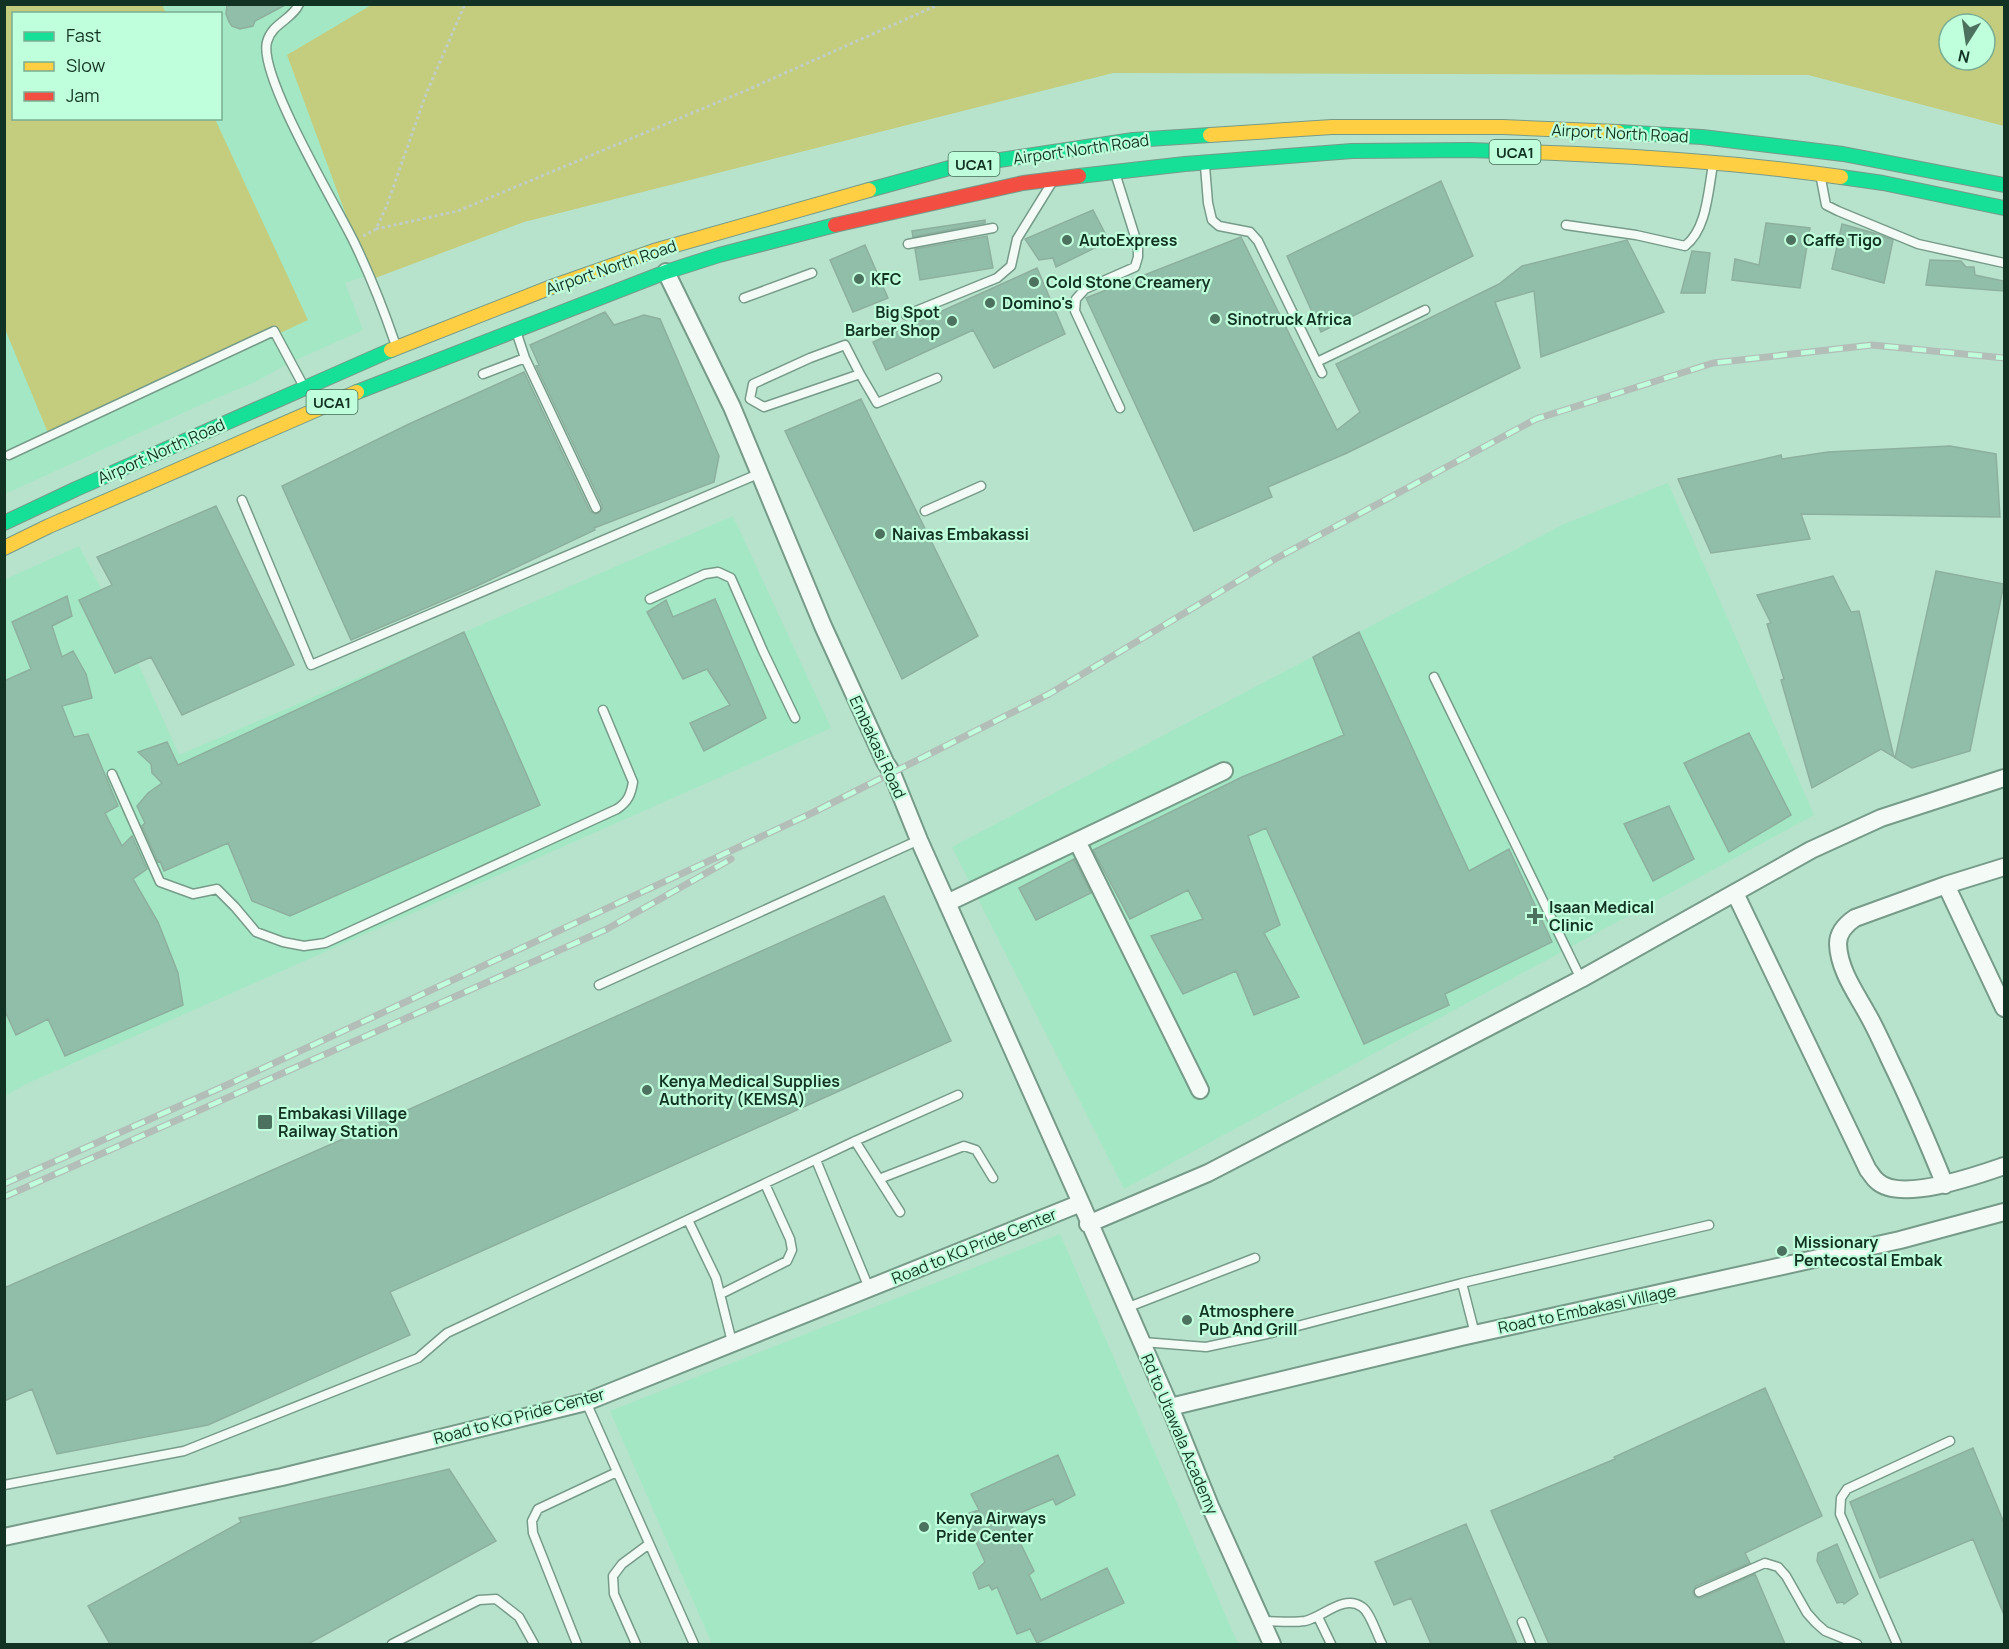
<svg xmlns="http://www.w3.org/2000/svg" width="2009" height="1649" font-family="Manrope,sans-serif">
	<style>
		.built { fill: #a3e7c4; fill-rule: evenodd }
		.green { fill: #c4cd7d; fill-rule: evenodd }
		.building { fill: #91bea8; stroke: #8db09e; stroke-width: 1.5 }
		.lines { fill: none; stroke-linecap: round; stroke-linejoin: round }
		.lane-casing { stroke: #779b89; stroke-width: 11 }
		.street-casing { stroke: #779b89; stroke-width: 20 }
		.fast-casing { stroke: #779b89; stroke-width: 16 }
		.slow-casing { stroke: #779b89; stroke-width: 16 }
		.jam-casing { stroke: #779b89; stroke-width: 16 }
		.path { stroke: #c0cec7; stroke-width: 3; stroke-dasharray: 3 3; stroke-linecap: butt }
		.lane { stroke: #f4fbf7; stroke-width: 8 }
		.street { stroke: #f4fbf7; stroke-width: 16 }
		.fast { stroke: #16e098; stroke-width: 14 }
		.slow { stroke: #ffcf43; stroke-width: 14 }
		.jam { stroke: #f24e42; stroke-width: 14 }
		.rail-casing { stroke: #b3beb8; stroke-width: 7 }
		.rail { stroke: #c0ffdc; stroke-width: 4.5; stroke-dasharray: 14; stroke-linecap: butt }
		.poi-dot { fill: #4c715e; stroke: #c0ffdc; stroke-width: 2 }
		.labels { text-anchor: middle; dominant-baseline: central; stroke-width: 4.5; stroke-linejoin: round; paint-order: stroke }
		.shield { fill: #c0ffdc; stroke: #46705a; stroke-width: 1.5 }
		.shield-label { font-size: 15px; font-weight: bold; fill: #123323 }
		.street-label { font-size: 16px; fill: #123323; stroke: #c0ffdc }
		.poi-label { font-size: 16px; font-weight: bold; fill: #123323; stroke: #c0ffdc; text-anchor: start }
	</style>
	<rect width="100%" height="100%" fill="#b7e3cc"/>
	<path class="built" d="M4,5H982L369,275L345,283L363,330L291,362L255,382L198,406L5,494ZM14,14H220V118H14Z
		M1668,483L1814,815L1124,1189L952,847L1564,524Z
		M733,516L831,728L24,1085L5,1096L4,580L79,546L128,641L179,755Z
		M1060,1234L1238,1644H712L610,1411Z"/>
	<path class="green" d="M373,4H2004V126L1808,75L1113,73L524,222L370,280L287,55ZM1949,24H1985V60H1949Z
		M4,5H162L166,13L14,14V118L215,119L308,320L51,440L5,329Z"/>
	<path class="building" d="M227,4H287L255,21L253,26L240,29L232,26L229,22L226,14Z
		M1441,181L1473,256L1321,332L1287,256Z
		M1093,210L1109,241L1056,267L1053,258L1039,260L1025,239Z
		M985,220V223L913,237L912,231Z
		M1766,223L1810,228L1800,288L1732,280L1735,259L1759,265Z
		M1842,224L1874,233L1893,240L1884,283L1832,269Z
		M987,236L993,268L920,280L915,249Z
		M1241,237L1337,430L1360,412L1336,364L1499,284L1522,266L1627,240L1664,312L1541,357L1534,291L1495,302L1520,368L1347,453L1268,487L1272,497L1194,531L1086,298Z
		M865,245L888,298L853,312L830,260Z
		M1692,251L1710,253L1705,293H1681Z
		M1930,260L1961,261L1966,267H1974L1975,275L2004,281V291L1926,285Z
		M1037,268L1065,334L994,368L973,330L886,370L873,342Z
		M605,312L614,325L644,315L660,319L719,456L714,482L594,528L595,530L477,586L351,640L282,486L409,424L524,372L590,511L595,514L599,513L602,509V505L536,366L539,365L530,345Z
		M861,399L978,636L902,679L785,431Z
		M1950,446L1996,454L2000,517L1801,514L1810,539L1711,553L1678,479L1781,455L1782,459L1828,452Z
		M216,506L294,665L182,715L151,657L115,673L79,600L112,585L97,557Z
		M1936,571L2004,584L1970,751L1912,768L1895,758Z
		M1833,576L1851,612L1859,611L1894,757L1881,749L1812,788L1781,680L1784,679L1767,624L1771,623L1757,595Z
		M67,596L72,616L52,626L62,657L73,651L86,674L92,698L62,706L74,737L88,734L118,806L105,813L122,846L132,836L147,869L133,879L158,922L178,973L183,1005L65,1056L48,1019L16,1035L4,1009V681L31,669L12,622Z
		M715,599L766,718L704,751L690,723L730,705L707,669L683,679L647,612L666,600L673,617Z
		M464,632L540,805L290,916L252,901L228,843L164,871L160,861L158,862L142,826L145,823L137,806L148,793L162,783L152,773L151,764L138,752L167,742L178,765Z
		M1359,632L1469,871L1509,849L1552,942L1445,994L1449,1005L1364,1044L1266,828L1248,836L1280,925L1264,933L1299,997L1254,1015L1236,971L1183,994L1151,936L1203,919L1188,890L1130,919L1093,850L1242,777L1344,735L1313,657Z
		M1749,733L1791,815L1729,852L1684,763Z
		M1669,806L1694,859L1653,881L1624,824Z
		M1074,859L1091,893L1036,920L1019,888Z
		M884,896L951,1041L390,1292L410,1335L208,1425L57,1454L32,1389L4,1401V1288L343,1139Z
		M1765,1388L1822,1516L1745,1553L1750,1563L1696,1586L1693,1592L1695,1597L1701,1598L1755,1574L1785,1644H1549L1491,1511L1615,1459L1614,1457Z
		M1973,1448L2004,1523V1615L1973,1539L1880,1578L1850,1502Z
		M1058,1455L1075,1495L1056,1505L1053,1499L1008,1518L1034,1571L1029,1575L1041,1600L1107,1568L1124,1603L1037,1643L1030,1629L1017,1634L997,1587L992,1590L989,1585L979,1589L973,1573L985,1562L964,1515L979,1510L971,1494Z
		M449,1469L496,1541L308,1644H110L88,1606L241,1522L239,1518Z
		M1466,1524L1517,1644H1431L1411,1598L1394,1605L1375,1562Z
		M1837,1544L1858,1594L1844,1604L1843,1602L1837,1603L1817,1561L1818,1553Z"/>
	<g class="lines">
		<g class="lane-casing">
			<path id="lane" d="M299,4C292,20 272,23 267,42C258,75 336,205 354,242C370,275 383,308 395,343
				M1205,166L1208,203L1212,220L1219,226L1250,232L1258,241L1322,373
				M1116,176L1138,246V257L1135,267L1085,289L1076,299L1075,311L1120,408
				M1821,179L1826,205L1838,211L1918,244L2004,263
				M1566,225L1636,235L1685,246C1707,229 1708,191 1713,165
				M908,244L993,228
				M744,298L812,273
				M906,315L997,278L1011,266L1017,239L1051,184
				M517,334L525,358L596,508
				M845,345L860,374L764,407L750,399L753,384L810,358Z
				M1317,362L1425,310
				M483,374L525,358
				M860,374L877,403L937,378
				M9,455L274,331L303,385
				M242,500L311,665L758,474
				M925,511L981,486
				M650,599L705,574L718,572L731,578L763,651L795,718
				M1434,677L1581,979
				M112,774L160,882L193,894L217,889L235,907L256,932L283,942L304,946L325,943L617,809C628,802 631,794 633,782L603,710
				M599,985L919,840
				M855,1141L900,1212
				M816,1160L869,1288
				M879,1179L964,1146L976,1150L993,1178
				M688,1220L716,1278L732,1342
				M1462,1283L1475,1334
				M725,1292L787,1261L792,1250L790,1239L765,1184
				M1126,1308L1255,1258
				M1143,1342L1206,1347L1267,1334L1462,1283L1709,1225
				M586,1402L694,1644
				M4,1485L184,1451L418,1358L447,1333L855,1141L958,1095
				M1699,1592L1765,1563L1778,1567L1786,1576L1807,1613L1816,1623L1825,1631L1857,1644
				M1318,1617L1331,1644
				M1262,1621C1276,1621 1291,1623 1305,1621C1323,1617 1344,1594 1362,1607C1370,1612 1377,1635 1382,1644
				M1522,1622L1531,1644
				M392,1644L479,1600L496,1599L519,1617L534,1644
				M577,1644L533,1533L532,1521L538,1509L617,1472
				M636,1644L614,1594L613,1576L622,1564L649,1544
				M1897,1644L1840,1514L1841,1498L1847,1489L1950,1441"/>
		</g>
		<g class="street-casing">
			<path id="street" d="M666,272L732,407L823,626L885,762L892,773L919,840L1081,1203L1170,1407L1210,1506L1272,1644
				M1077,841L1200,1090
				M1946,885L2004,1008
				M1735,893L1868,1170C1871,1173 1873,1178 1877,1181C1900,1203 1978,1175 2004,1166
				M947,903L1224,771
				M1945,1185C1928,1143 1910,1101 1890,1060C1883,1045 1876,1029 1868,1015C1856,993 1839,970 1838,944C1838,932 1846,924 1855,918L1946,885L2004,867
				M1088,1224L1208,1173L1581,979L1811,850L1881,818L2004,778
				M1170,1407L1461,1337L1900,1240L2004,1212
				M4,1537L282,1477L586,1402L1081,1203"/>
		</g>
		<g class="fast-casing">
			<path id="fast" d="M1618,132L1702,137L1843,154L2004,185
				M1079,176L1185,164L1352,151L1469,150L1528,152
				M1841,177L1883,183L2004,208
				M869,190L953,167L1133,140L1210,135
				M357,392L666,272L719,255L835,225
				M4,523L76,489L391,350"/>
		</g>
		<g class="slow-casing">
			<path id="slow" d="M1210,135L1332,127H1503L1618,132
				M1528,152C1634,156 1735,162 1841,177
				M391,350L554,286L654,251L869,190
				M4,548L49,526L357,392"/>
		</g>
		<g class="jam-casing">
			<path id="jam" d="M835,225L1023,183L1079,176"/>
		</g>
		<path class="path" d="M376,229L458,211L747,90L940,4
			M363,236L376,229L387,205L426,94L465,4"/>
		<use href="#lane" class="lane"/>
		<use href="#street" class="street"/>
		<use href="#fast" class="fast"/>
		<use href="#slow" class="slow"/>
		<use href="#jam" class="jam"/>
		<g class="rail-casing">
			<path id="rail" d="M4,1184L229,1084L812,813L1049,694L1275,559L1536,419L1713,363L1872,345L2004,358
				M4,1197L607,929L731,859"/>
		</g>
		<use href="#rail" class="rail"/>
	</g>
	<g class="poi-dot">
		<circle cx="1067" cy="240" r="6"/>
		<circle cx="1791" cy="240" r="6"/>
		<circle cx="859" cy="279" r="6"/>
		<circle cx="1034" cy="282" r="6"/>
		<circle cx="990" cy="303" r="6"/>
		<circle cx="1215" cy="319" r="6"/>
		<circle cx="952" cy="321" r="6"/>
		<circle cx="880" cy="534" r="6"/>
		<path d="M1532 907h6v6h6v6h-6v6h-6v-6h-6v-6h6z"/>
		<circle cx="647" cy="1090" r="6"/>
		<rect x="257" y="1114" width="16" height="16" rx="3"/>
		<circle cx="1782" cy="1251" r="6"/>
		<circle cx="1187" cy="1320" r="6"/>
		<circle cx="924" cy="1527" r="6"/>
	</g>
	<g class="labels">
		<g class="shield">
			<rect x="1489.5" y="140" width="51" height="24" rx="4.5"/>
			<rect x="948.5" y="152" width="51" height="24" rx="4.5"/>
			<rect x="306.5" y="390" width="51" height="24" rx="4.5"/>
		</g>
		<g class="shield-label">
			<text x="1515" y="152">UCA1</text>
			<text x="974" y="164">UCA1</text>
			<text x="332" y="402">UCA1</text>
		</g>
		<g class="street-label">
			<text transform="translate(1620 133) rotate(3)">Airport North Road</text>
			<text transform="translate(1081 149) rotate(-8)">Airport North Road</text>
			<text transform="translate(611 267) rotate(-19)">Airport North Road</text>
			<text transform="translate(161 451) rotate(-24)">Airport North Road</text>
			<text transform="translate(878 747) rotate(65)">Embakasi Road</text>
			<text transform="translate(974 1246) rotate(-22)">Road to KQ Pride Center</text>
			<text transform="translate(1587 1309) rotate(-12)">Road to Embakasi Village</text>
			<text transform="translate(519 1416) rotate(-15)">Road to KQ Pride Center</text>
			<text transform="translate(1180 1434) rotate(67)">Rd to Utawala Academy</text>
		</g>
		<g class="poi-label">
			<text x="1079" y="240">AutoExpress</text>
			<text x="1803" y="240">Caffe Tigo</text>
			<text x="871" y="279">KFC</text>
			<text x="1046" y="282">Cold Stone Creamery</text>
			<text x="1002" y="303">Domino's</text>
			<text x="940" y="312" text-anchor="end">Big Spot<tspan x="940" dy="18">Barber Shop</tspan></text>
			<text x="1227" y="319">Sinotruck Africa</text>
			<text x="892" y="534">Naivas Embakassi</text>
			<text x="1549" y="907">Isaan Medical<tspan x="1549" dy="18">Clinic</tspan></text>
			<text x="659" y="1081">Kenya Medical Supplies<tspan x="659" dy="18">Authority (KEMSA)</tspan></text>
			<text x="278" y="1113">Embakasi Village<tspan x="278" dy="18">Railway Station</tspan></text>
			<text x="1794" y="1242">Missionary<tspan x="1794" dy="18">Pentecostal Embak</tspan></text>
			<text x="1199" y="1311">Atmosphere<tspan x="1199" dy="18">Pub And Grill</tspan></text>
			<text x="936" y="1518">Kenya Airways<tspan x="936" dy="18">Pride Center</tspan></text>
		</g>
	</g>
	<rect width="2009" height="1649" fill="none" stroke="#123323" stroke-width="12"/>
	<rect x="12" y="12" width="210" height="108" fill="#c0ffdc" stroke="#7aad92" stroke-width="1.5"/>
	<rect x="24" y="32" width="30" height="9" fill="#16e098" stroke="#7aad92" stroke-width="1.5"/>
	<text x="66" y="42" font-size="18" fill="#123323">Fast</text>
	<rect x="24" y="62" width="30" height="9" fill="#ffcf43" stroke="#7aad92" stroke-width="1.5"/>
	<text x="66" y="72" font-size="18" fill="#123323">Slow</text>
	<rect x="24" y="92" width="30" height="9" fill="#f24e42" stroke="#7aad92" stroke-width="1.5"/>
	<text x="66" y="102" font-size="18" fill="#123323">Jam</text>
	<g transform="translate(1967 42) rotate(192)"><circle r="28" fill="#c0ffdc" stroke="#7aad92" stroke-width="1.5"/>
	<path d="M0-4.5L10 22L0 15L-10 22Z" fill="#4c715e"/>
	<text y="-9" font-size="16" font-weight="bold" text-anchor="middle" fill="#123323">N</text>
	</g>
</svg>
